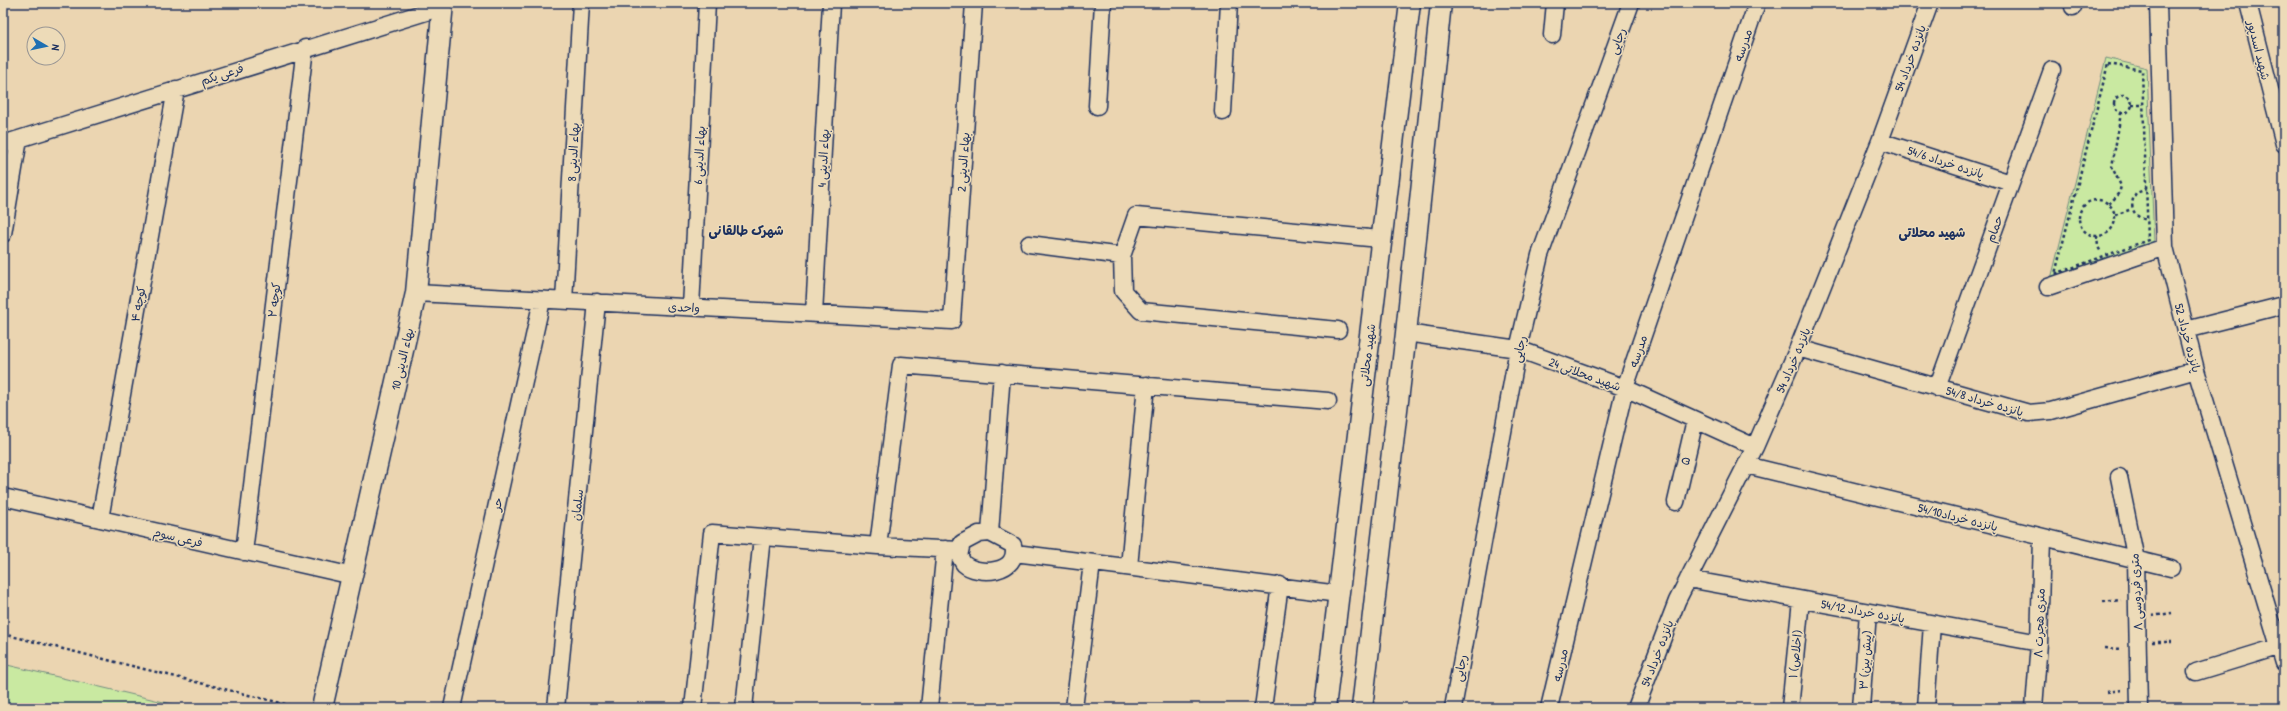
<svg xmlns="http://www.w3.org/2000/svg" width="2287" height="711" font-family="'Patrick Hand','Playpen Sans Arabic',sans-serif">
	<style>
		.green { fill: #c9e9a1; stroke: #728c80 }
		.lines { fill: none; stroke-linecap: round; stroke-linejoin: round }
		.minor-casing { stroke: #1b2f5e; stroke-width: 19 }
		.major-casing { stroke: #1b2f5e; stroke-width: 23 }
		.path { stroke: #1b2f5e; stroke-width: 2.5; stroke-dasharray: 3 3; stroke-linecap: butt }
		.minor { stroke: #eddbb8; stroke-width: 16 }
		.major { stroke: #eddbb8; stroke-width: 20 }
		.labels { text-anchor: middle; dominant-baseline: central; stroke-width: 3; stroke-linejoin: round; paint-order: stroke }
		.street-label { font-size: 12px; fill: #1b2f5e; stroke: #eddbb8 }
		.neighbourhood-label { font-size: 13px; font-weight: bold; fill: #1b2f5e; stroke: #eddbb8 }
	</style>
	<rect width="100%" height="100%" fill="#ebd5b1"/>
	<filter id="ink" filterUnits="userSpaceOnUse"><feTurbulence type="fractalNoise" baseFrequency=".025" numOctaves="2"/><feDisplacementMap in="SourceGraphic" scale="8" xChannelSelector="R" yChannelSelector="G"/><feConvolveMatrix kernelMatrix="1 2 1 2 8 2 1 2 1" color-interpolation-filters="sRGB"/></filter>
	<g filter="url(#ink)">
		<path class="green" d="M2106,58L2147,68L2154,244L2051,279Z
			M3,664L189,708H3Z"/>
		<g class="lines">
			<g class="minor-casing">
				<path id="minor" d="M2158,3L2165,247L2196,370L2284,663
					M2248,3L2284,144
					M2073,7L2074,3
					M1552,35L1555,3
					M1097,106L1103,3
					M1223,112L1229,3
					M1880,141L2011,183
					M3,144L442,7
					M3,234L19,139
					M1029,244L1122,256
					M2048,287L2165,247
					M416,293L952,321L974,3
					M564,301L581,3
					M691,307L707,3
					M814,314L831,3
					M1338,330L1141,311L1123,291L1122,256L1136,216L1380,239
					M2186,330L2284,305
					M1406,333L1518,349L1625,388L1755,447
					M1798,348L2029,413L2051,411L2196,370
					M1937,388L2052,70
					M1746,465L2171,568
					M2119,477L2136,560L2139,708
					M3,497L353,576
					M1676,502L1695,420
					M100,519L176,89
					M990,533L1002,373
					M990,533L1013,545C1021,574 977,576 964,564C962,562 961,558 959,556L962,543L979,534Z
					M878,546L901,365L1328,401
					M244,552L305,48
					M1015,553L1339,594
					M1129,567L1146,385
					M1688,579L2039,643
					M2196,672L2284,645
					M452,708L542,300
					M556,708L597,302
					M693,708L712,533L878,546L960,550
					M744,708L762,537
					M929,708L945,549
					M1074,708L1092,563
					M1263,708L1280,585
					M1453,708L1518,349L1540,255L1631,3
					M1549,708L1625,388L1757,3
					M1636,708L1677,601L1755,447L1798,348L1880,141L1930,3
					M1790,708L1801,600
					M1861,708L1868,612
					M1926,708L1932,624
					M2034,708L2039,643L2042,538"/>
			</g>
			<g class="major-casing">
				<path id="major" d="M322,708L416,293L443,3
					M1325,708L1410,3
					M1362,708L1406,333L1441,3"/>
			</g>
			<path class="path" d="M2108,64L2142,70L2148,240L2055,274Z
				M2114 104a9 9 0 1 1 18 0a9 9 0 1 1-18 0Z
				M2132,105H2143
				M2147,189L2136,193C2128,205 2133,218 2148,220
				M2079 218a18 18 0 1 1 36 0a18 18 0 1 1-36 0Z
				M2109,204L2119,194L2121,186L2112,167L2121,113
				M2115,215L2132,209
				M2097,236L2098,247L2101,252
				M2103,602L2121,600
				M2152,616L2172,613
				M3,634L301,708
				M2152,642H2172
				M2105,648L2123,649
				M2107,692L2122,690"/>
			<use href="#minor" class="minor"/>
			<use href="#major" class="major"/>
		</g>
	</g>
	<g class="labels">
		<g class="street-label">
			<text transform="translate(1617 41) rotate(-70)">رجایی</text>
			<text transform="translate(1743 45) rotate(-71)">مدرسه</text>
			<text transform="translate(2259 50) rotate(76)">شهید اسدپور</text>
			<text transform="translate(1910 58) rotate(-70)">پانزده خرداد 54</text>
			<text transform="translate(222 74) rotate(-18)">فرعی یکم</text>
			<text transform="translate(573 152) rotate(-87)">بهاء الدینی 8</text>
			<text transform="translate(699 155) rotate(-87)">بهاء الدینی 6</text>
			<text transform="translate(823 158) rotate(-87)">بهاء الدینی 4</text>
			<text transform="translate(963 162) rotate(-86)">بهاء الدینی 2</text>
			<text transform="translate(1946 162) rotate(18)">پانزده خرداد 54/6</text>
			<text transform="translate(1994 229) rotate(-70)">حمام</text>
			<text transform="translate(274 300) rotate(-83)">کوچه ۲</text>
			<text transform="translate(138 304) rotate(-80)">کوچه ۴</text>
			<text transform="translate(684 307) rotate(3)">واحدی</text>
			<text transform="translate(2188 338) rotate(75)">پانزده خرداد 52</text>
			<text transform="translate(1519 349) rotate(-78)">رجایی</text>
			<text transform="translate(1638 351) rotate(-71)">مدرسه</text>
			<text transform="translate(1367 355) rotate(-83)">شهید محلاتی</text>
			<text transform="translate(402 359) rotate(-77)">بهاء الدینی 10</text>
			<text transform="translate(1793 360) rotate(-67)">پانزده خرداد 54</text>
			<text transform="translate(1585 374) rotate(20)">شهید محلاتی 24</text>
			<text transform="translate(1985 401) rotate(16)">پانزده خرداد 54/8</text>
			<text transform="translate(1685 461) rotate(-77)">۵</text>
			<text transform="translate(497 504) rotate(-78)">حر</text>
			<text transform="translate(577 505) rotate(-84)">سلمان</text>
			<text transform="translate(1958 517) rotate(14)">پانزده خرداد54/10</text>
			<text transform="translate(178 537) rotate(13)">فرعی سوم</text>
			<text transform="translate(2136 592) rotate(-93)">۸ متری فردوسی</text>
			<text transform="translate(1863 611) rotate(10)">پانزده خرداد 54/12</text>
			<text transform="translate(2039 623) rotate(-88)">۸ متری هجرت</text>
			<text transform="translate(1657 653) rotate(-69)">پانزده خرداد 54</text>
			<text transform="translate(1795 654) rotate(-84)">۱ (اخلاص)</text>
			<text transform="translate(1865 660) rotate(-86)">۳ (پیش بین)</text>
			<text transform="translate(1560 665) rotate(-77)">مدرسه</text>
			<text transform="translate(1460 668) rotate(-80)">رجایی</text>
		</g>
		<g class="neighbourhood-label">
			<text x="746" y="230">شهرک طالقانی</text>
			<text x="1932" y="232">شهید محلاتی</text>
		</g>
	</g>
	<rect width="2287" height="711" fill="none" stroke="#eddbb8" stroke-width="16"/>
	<rect x="8" y="8" width="2271" height="695" fill="none" stroke="#1b2f5e" stroke-width="1.5" filter="url(#ink)"/>
	<g transform="translate(46 46) rotate(99)"><circle r="19" fill="#eddbb8" stroke="#999694"/>
	<path d="M0-3L7 15L0 10L-7 15Z" fill="#1f6fb2"/>
	<text y="-6" font-size="11" font-weight="bold" text-anchor="middle" fill="#1b2f5e">N</text>
	</g>
</svg>
